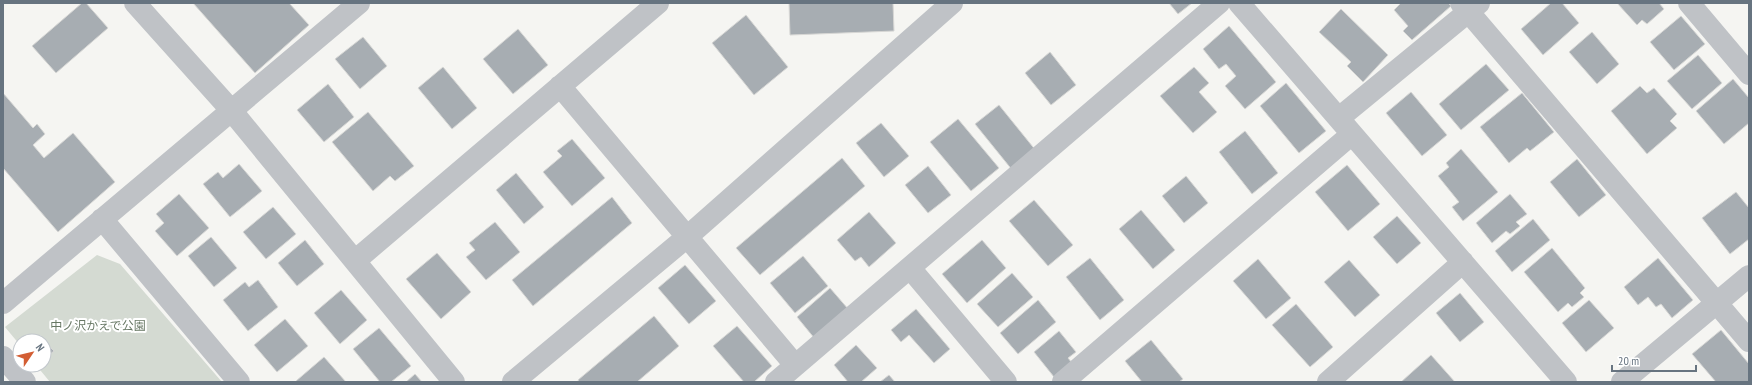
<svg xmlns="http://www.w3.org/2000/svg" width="1752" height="385" font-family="'PT Sans Narrow','Noto Sans JP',sans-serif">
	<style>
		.green { fill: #d4dad2 }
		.building { fill: #a7adb2; stroke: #d7d7d5 }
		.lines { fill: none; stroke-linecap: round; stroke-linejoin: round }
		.street { stroke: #bfc2c6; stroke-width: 22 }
		.labels { text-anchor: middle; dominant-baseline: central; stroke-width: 4; stroke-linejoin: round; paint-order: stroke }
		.park-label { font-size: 12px; fill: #687865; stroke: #fff }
	</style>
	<rect width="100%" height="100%" fill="#f5f5f2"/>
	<path class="green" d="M97,255L120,264L222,382H50L36,365H44V341H20V345L5,327Z"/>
	<path class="building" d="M82,3H86L108,28L56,73L32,46Z
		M193,3H289L309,25L255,73Z
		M789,3H893L894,31L790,35Z
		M1169,3H1192L1178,14Z
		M1401,3H1448L1451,6L1412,40L1403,31L1408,26L1394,10Z
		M1551,3H1562L1579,23L1543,55L1521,29Z
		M1617,3H1659L1664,9L1647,24L1642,20L1637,25Z
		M1341,9L1388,55L1363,82L1347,66L1351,62L1319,32Z
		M746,15L788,67L754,95L712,43Z
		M1681,16L1705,44L1674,70L1650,42Z
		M1229,26L1276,82L1245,109L1225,86L1236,76L1226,64L1219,69L1203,49Z
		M518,29L548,65L513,94L483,59Z
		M1592,32L1619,64L1597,84L1569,52Z
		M363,37L387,66L360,89L335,59Z
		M1050,52L1076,85L1051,105L1025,73Z
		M1698,55L1722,83L1692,109L1667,81Z
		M1486,64L1509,90L1461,130L1439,104Z
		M443,67L477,108L452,129L418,88Z
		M1194,67L1209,83L1199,92L1217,112L1193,133L1160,96Z
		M1733,79L1749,98V123L1724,144L1696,111Z
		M1286,83L1326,131L1299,153L1260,106Z
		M328,84L354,117L324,142L297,110Z
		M1640,86L1647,93L1654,88L1677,114L1670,121L1677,128L1647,154L1611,111Z
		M1411,92L1447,135L1422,156L1386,113Z
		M3,93L33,128L37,124L45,134L33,145L44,158L73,133L115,182L58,232L3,168Z
		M1522,93L1554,132L1530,151L1527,148L1509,163L1480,127Z
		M999,105L1037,152L1013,171L975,124Z
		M368,112L414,166L395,181L390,176L373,191L332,142Z
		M958,119L999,168L971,191L930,142Z
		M881,123L909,156L884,177L856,143Z
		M1245,131L1278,173L1252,194L1219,152Z
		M572,139L605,178L572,206L543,172L562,156L557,151Z
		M1461,149L1498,192L1463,221L1452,207L1459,202L1438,176L1449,167L1446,163Z
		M842,158L865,186L760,275L736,248Z
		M1577,159L1606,195L1579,217L1550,182Z
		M239,164L262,191L230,217L203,184L218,172L223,178Z
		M1347,165L1380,204L1348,231L1315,192Z
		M928,166L951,195L928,213L905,185Z
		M516,173L544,207L524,224L496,190Z
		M1186,176L1208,203L1184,223L1162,196Z
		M1736,192L1749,208V239L1730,254L1702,218Z
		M179,194L209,228L177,256L155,231L164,223L156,214Z
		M1510,194L1527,214L1516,222L1520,226L1510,234L1506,231L1492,243L1476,223Z
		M612,197L632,223L533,306L512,280Z
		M1034,200L1073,245L1048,266L1009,221Z
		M273,207L296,234L266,259L243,232Z
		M1141,210L1175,250L1153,269L1119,229Z
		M869,212L896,243L869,267L861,257L855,261L837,240Z
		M1397,216L1421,243L1397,264L1373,237Z
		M1533,219L1550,240L1512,272L1495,251Z
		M495,222L520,252L486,280L466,257L475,250L469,243Z
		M211,237L237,268L214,287L188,256Z
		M305,240L324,264L297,286L278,263Z
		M982,240L1006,268L967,303L942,274Z
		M1552,248L1585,288L1580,293L1584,297L1572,307L1568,303L1558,312L1524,272Z
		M437,253L471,292L441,319L406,279Z
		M803,256L828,286L795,313L770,283Z
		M1090,258L1124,300L1100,320L1066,277Z
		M1658,258L1693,300L1672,318L1661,304L1656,307L1648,297L1638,305L1624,287Z
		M1258,259L1291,298L1266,319L1233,281Z
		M1349,260L1380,295L1355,317L1324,282Z
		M685,265L716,301L689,324L658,288Z
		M1012,273L1033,297L998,327L977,304Z
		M258,280L278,307L248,331L223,300L245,282L249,287Z
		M830,288L849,310L815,339L797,317Z
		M341,290L367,320L340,344L314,313Z
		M1460,293L1484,322L1460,342L1436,313Z
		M1038,300L1056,322L1018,354L1000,333Z
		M1589,300L1614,328L1586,352L1562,323Z
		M1296,304L1333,347L1310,367L1272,325Z
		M916,309L950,349L934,363L909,335L901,342L891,330Z
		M654,316L679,346L637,382H579L578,380Z
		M285,319L308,346L277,372L254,345Z
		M737,326L772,366L754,382H744L713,346Z
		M379,328L411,366L391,382H380L353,349Z
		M1721,330L1749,364V382H1716L1692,354Z
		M1059,331L1076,352L1068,358L1072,363L1054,377L1034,352Z
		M1151,340L1183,379L1179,382H1142L1125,361Z
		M47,344L54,351L44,359V346Z
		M856,345L877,368L861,382H848L834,365Z
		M1431,355L1455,382H1401Z
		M324,357L346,382H296V381Z
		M415,374L422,382H406Z
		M889,375L895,382H880Z"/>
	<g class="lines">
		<path class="street" d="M135,3L231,110L454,382
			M1239,3L1566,382
			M1461,3L1749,341
			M1689,3L1749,74
			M560,86L795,365
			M1339,118L1479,3
			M102,219L239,382
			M356,260L658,3
			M910,268L1006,382
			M3,303L359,3
			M3,357L25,382
			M513,382L687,237L952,3
			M776,382L1219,3
			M1063,382L1352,134
			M1328,382L1463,262
			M1622,382L1749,276"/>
	</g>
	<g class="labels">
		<g class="park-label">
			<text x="98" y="325">中ノ沢かえで公園</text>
		</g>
	</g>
	<rect width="1752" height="385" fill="none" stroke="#677480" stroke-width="8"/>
	<g transform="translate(32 353) rotate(55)"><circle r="19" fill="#ffffff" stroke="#c2c7cc"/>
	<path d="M0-3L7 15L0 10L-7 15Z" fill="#d35e34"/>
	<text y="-6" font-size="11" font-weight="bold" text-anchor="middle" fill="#677480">N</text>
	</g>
	<path d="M1612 365v6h84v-6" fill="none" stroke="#677480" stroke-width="2"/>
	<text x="1618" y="365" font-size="12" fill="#677480" stroke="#ffffff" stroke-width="3" paint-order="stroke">20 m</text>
</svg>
